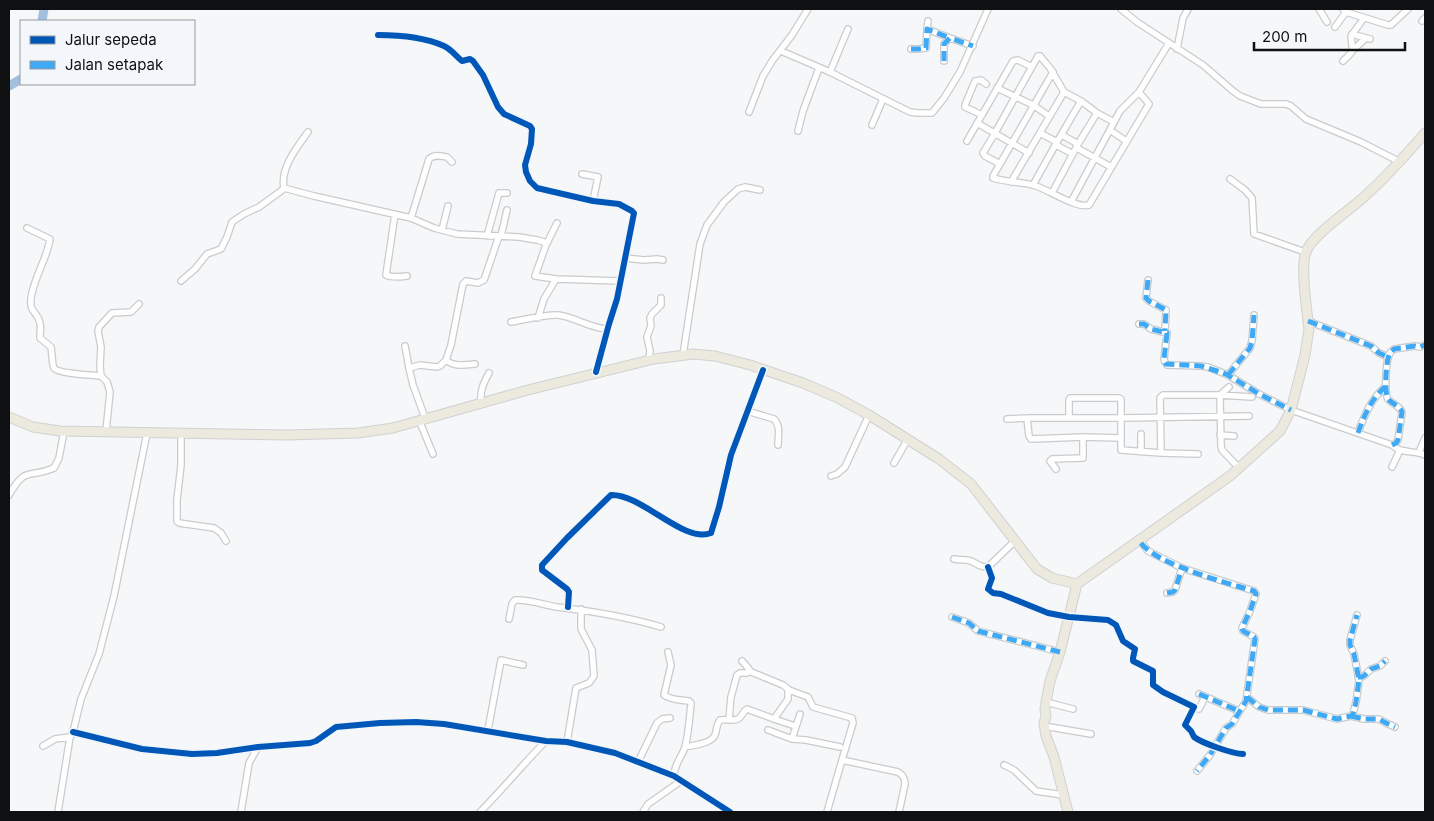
<svg xmlns="http://www.w3.org/2000/svg" width="1434" height="821" font-family="Inter,sans-serif">
	<style>
		.lines { fill: none; stroke-linecap: round; stroke-linejoin: round }
		.river { stroke: #a2bfde; stroke-width: 9 }
		.street-casing { stroke: #c9cbcc; stroke-width: 8 }
		.primary-casing { stroke: #d0d1d2; stroke-width: 11 }
		.street { stroke: #fefefe; stroke-width: 5.5 }
		.primary { stroke: #ece9de; stroke-width: 9 }
		.quiet { stroke: #3fa9f5; stroke-width: 5; stroke-dasharray: 10 5; stroke-linecap: butt }
		.cycleway-casing { stroke: #f3f7fb; stroke-width: 9 }
		.cycleway { stroke: #0057b8; stroke-width: 6 }
	</style>
	<rect width="100%" height="100%" fill="#f5f7f9"/>
	<g class="lines">
		<path class="river" d="M42,21L44,9
			M9,86L21,79"/>
		<g class="street-casing">
			<path id="street" d="M1121,9L1137,22L1203,65L1233,91L1240,96L1261,104H1286L1291,106L1306,119L1361,142L1400,162
				M1319,9L1327,22
				M1343,9L1346,12L1388,25H1391L1408,9
				M1422,21L1425,18
				M1335,27L1346,12
				M927,29L928,21
				M1352,34L1370,39
				M378,35C400,35 424,37 444,46C451,49 456,56 462,61L470,59L473,61L483,75L498,107L504,114L530,126L532,129L531,144L525,165L526,172L530,181L537,188L593,201L619,204L632,211L634,213L617,299L609,324L596,372
				M911,49H918L926,48L927,29L950,38
				M1177,49L1183,18L1188,9
				M1353,50L1366,38
				M781,51L830,72L910,112L918,113H932L944,98L960,72L988,9
				M944,61V44L950,38L973,46
				M1343,61C1356,49 1352,52 1351,36L1364,18
				M830,72L848,29
				M1053,72L993,176V178C1006,182 1020,182 1033,185C1048,189 1076,209 1089,205L1149,104L1139,92
				M997,88L1033,105L1049,116
				M749,112L763,76L772,61L792,35L808,9
				M982,115L965,107V105L975,81L981,80L986,84
				M977,123L1029,153
				M872,125L883,99
				M1110,130L1126,141
				M798,131L803,111L819,68
				M308,132C297,147 280,168 284,188L314,196L411,218L434,228L457,234L519,237L537,240L544,242L546,245L535,276L556,279L621,281
				M1040,133L1057,142
				M1062,135L1078,144
				M967,141L1013,61L1018,60L1032,67
				M1056,145L1073,154
				M1077,148L1111,167
				M1000,164L985,156L983,153L995,133L1038,56H1040L1050,68L1064,92L1081,101L1097,113L1114,122
				M582,174L598,177L593,201
				M1230,179L1245,190L1252,198L1254,234L1305,252
				M1011,182L1064,92
				M1033,185L1057,142L1081,101
				M1052,193L1078,144L1097,113
				M1071,202L1120,111L1139,92L1169,43
				M395,214L386,275C392,278 400,277 407,276
				M411,218L429,159C434,154 441,156 447,157L452,162
				M27,228L50,239C47,259 34,277 31,298C29,313 38,312 40,323C41,328 40,333 40,338L51,347C52,352 52,365 54,368C58,374 93,375 101,376L107,382L110,392L106,431
				M442,230L448,206
				M487,236L499,193H507
				M501,236L507,210
				M546,245L557,223
				M625,258L644,260L657,259L663,260
				M1148,280L1146,298L1149,301L1166,310L1165,331
				M181,281L195,269L207,254L221,249L227,237L232,222L244,214L259,207L281,191L284,188
				M538,318L544,299L556,279
				M1308,321L1371,346L1379,353L1388,357
				M511,322C523,320 547,314 558,315C575,317 589,328 607,329
				M1139,324H1144L1151,329L1167,333L1164,359L1165,362L1167,365L1201,366L1208,367L1228,375L1259,394L1291,410L1392,445C1401,454 1414,450 1425,455
				M405,346L409,368
				M683,355L700,244L707,225L724,202L738,189L745,187L760,190
				M446,360C454,367 465,365 475,364
				M649,360L650,351L647,337L651,326L650,318L652,314L661,305V298
				M1228,375L1250,348L1252,341L1254,315
				M101,376L100,366L101,347L98,331L99,327L112,313L131,312L139,304
				M1229,387L1220,395L1221,446L1222,450L1239,468
				M481,403C480,391 483,384 489,373
				M747,411L774,419C781,426 778,437 778,445
				M425,418L413,385L409,368L420,365L437,367L440,366L446,360L451,345L463,284L466,281L478,283L484,280L499,236
				M1027,418L1029,436L1031,439L1083,437L1120,438
				M1069,418V400L1070,398H1119L1121,399V450L1161,453L1198,454
				M1007,419L1027,418H1121L1249,416
				M419,420L433,454
				M181,432V465L177,500V521L179,523L214,528L221,533L226,541
				M1358,433C1364,416 1371,399 1385,387
				M1141,434V452
				M1220,435L1234,436
				M1392,445L1396,443L1398,440L1402,412C1400,406 1392,404 1388,399C1384,392 1386,363 1389,355C1391,351 1391,352 1394,349L1415,346L1420,347L1425,345
				M1419,452L1425,438
				M1161,453L1160,398L1163,395H1220L1252,397
				M894,463L908,439
				M1392,467L1400,450
				M1056,469L1050,461L1052,459L1083,458V437
				M831,476L837,474L845,467L869,415
				M9,495C26,465 29,479 54,468L59,458L64,431
				M1139,539L1148,551L1182,568L1254,591L1256,594L1250,611L1242,628L1243,631L1254,637L1255,639L1246,701L1232,724L1226,728L1210,755L1197,771
				M954,559C959,560 963,560 967,560C976,561 978,568 988,567L1015,541
				M988,567L992,578L988,589L993,593L1001,594L1048,613L1069,617L1108,620L1116,625L1123,641L1135,649L1133,658V661L1153,671V685L1163,692L1194,707L1185,725L1191,731L1194,737C1202,743 1233,754 1243,754
				M1167,593L1173,592L1175,590L1182,568
				M568,607L569,592L567,589L542,570V565L567,538L611,495C642,494 684,544 711,533L719,507L731,455L763,370
				M952,617L969,623L978,631L1060,652
				M509,619L512,604L515,600C530,599 543,605 557,607C591,611 628,617 661,627
				M668,652L671,665L664,695C670,700 681,700 689,701L691,703C690,715 688,736 685,747C682,757 674,764 674,776
				M1358,677H1362L1365,675L1371,669L1380,666L1385,661
				M789,690L808,697L813,707L852,718L853,723L842,760L898,772C903,775 905,778 905,784L899,812
				M1199,694L1239,711
				M1247,697L1259,707L1268,710H1303L1337,719L1351,716L1353,714L1356,702L1359,680L1354,654L1350,645V640L1357,615
				M1046,702L1073,709
				M1194,707L1199,709L1205,697
				M1351,716L1364,719H1379L1386,723L1395,727
				M729,719L731,697L737,675L740,673H747L749,671V669L742,661
				M774,719L795,726
				M1044,726L1091,734
				M488,730L501,660L523,665
				M768,730L792,739L806,740L840,747
				M73,732L142,749L192,754L217,753L258,747L310,743L316,741L336,727L380,723L416,722L444,724L546,741L567,742L615,753L674,776L730,812
				M792,739L800,714
				M567,742L576,688L589,683L594,676L592,650L581,629V609
				M43,746L55,739L70,737
				M685,747C694,745 711,744 715,735C717,730 716,725 720,720C725,719 734,721 738,719C742,717 743,711 747,709L774,719L788,699V689L783,685L749,671
				M638,762L657,723L662,719L670,718
				M1004,765L1014,770L1036,791L1063,795
				M58,812L70,737L73,732L81,699L99,654L114,596L147,433
				M241,812L249,763L258,747
				M480,812C503,789 523,764 546,741
				M643,812L648,804L681,781
				M827,812L842,760"/>
		</g>
		<g class="primary-casing">
			<path id="primary" d="M9,417L33,427L60,431L288,435L358,433L393,428L528,390L654,359L693,354L715,356L750,365L803,383L838,398L869,415L939,459L971,484L1037,569L1052,578L1077,584
				M1077,584L1230,476L1280,431L1291,410L1300,375L1305,355L1309,329C1307,312 1300,266 1306,252C1312,235 1350,210 1364,197C1386,177 1406,155 1425,133
				M1068,812L1054,757L1046,736L1044,723L1046,716L1045,709L1046,702L1050,681L1060,652L1077,584"/>
		</g>
		<use href="#street" class="street"/>
		<use href="#primary" class="primary"/>
		<path class="quiet" d="M911,49H918L926,48L927,29L950,38
			M944,61V44L950,38L973,46
			M1148,280L1146,298L1149,301L1166,310L1165,331
			M1308,321L1371,346L1379,353L1388,357
			M1139,324H1144L1151,329L1167,333L1164,359L1166,364L1201,366L1220,372L1228,375L1259,394L1291,410
			M1228,375L1250,348L1252,341L1254,315
			M1358,433C1364,416 1371,399 1385,387
			M1392,445L1396,443L1398,440L1402,412C1400,406 1392,404 1388,399C1384,392 1386,363 1389,355C1391,351 1391,352 1394,349L1415,346L1420,347L1425,345
			M1141,543C1156,564 1227,583 1254,591L1256,594L1250,611L1242,628L1243,631L1254,637L1255,639L1246,701L1232,724L1226,728L1210,755L1197,771
			M1167,593L1173,592L1175,590L1182,568
			M952,617L969,623L978,631L1060,652
			M1358,677H1362L1365,675L1371,669L1380,666L1385,661
			M1199,694L1239,711
			M1247,697L1259,707L1268,710H1303L1337,719L1351,716L1353,714L1356,702L1359,680L1354,654L1350,645V640L1357,615
			M1351,716L1364,719H1379L1386,723L1395,727"/>
		<g class="cycleway-casing">
			<path id="cycleway" d="M378,35C400,35 424,37 444,46C451,49 456,56 462,61L470,59L473,61L483,75L498,107L504,114L530,126L532,129L531,144L525,165L526,172L530,181L537,188L593,201L619,204L632,211L634,213L617,299L609,324L596,372
				M988,567L992,578L988,589L993,593L1001,594L1048,613L1069,617L1108,620L1116,625L1123,641L1135,649L1133,658V661L1153,671V685L1163,692L1194,707L1185,725L1191,731L1194,737C1202,743 1233,754 1243,754
				M568,607L569,592L567,589L542,570V565L567,538L611,495C642,494 684,544 711,533L719,507L731,455L763,370
				M73,732L142,749L192,754L217,753L258,747L310,743L316,741L336,727L380,723L416,722L444,724L546,741L567,742L615,753L674,776L730,812"/>
		</g>
		<use href="#cycleway" class="cycleway"/>
	</g>
	<rect width="1434" height="821" fill="none" stroke="#0e1011" stroke-width="20"/>
	<rect x="20" y="20" width="175" height="65" fill="#f3f7fb" stroke="#979b9d"/>
	<rect x="30" y="36" width="25" height="8" fill="#0057b8" stroke="#979b9d"/>
	<text x="65" y="45" font-size="15" fill="#0e1011">Jalur sepeda</text>
	<rect x="30" y="61" width="25" height="8" fill="#3fa9f5" stroke="#979b9d"/>
	<text x="65" y="70" font-size="15" fill="#0e1011">Jalan setapak</text>
	<path d="M1254 42v8h151v-8" fill="none" stroke="#0e1011" stroke-width="2.5"/>
	<text x="1262" y="42" font-size="15" fill="#0e1011" stroke="#f3f7fb" stroke-width="4" paint-order="stroke">200 m</text>
</svg>
